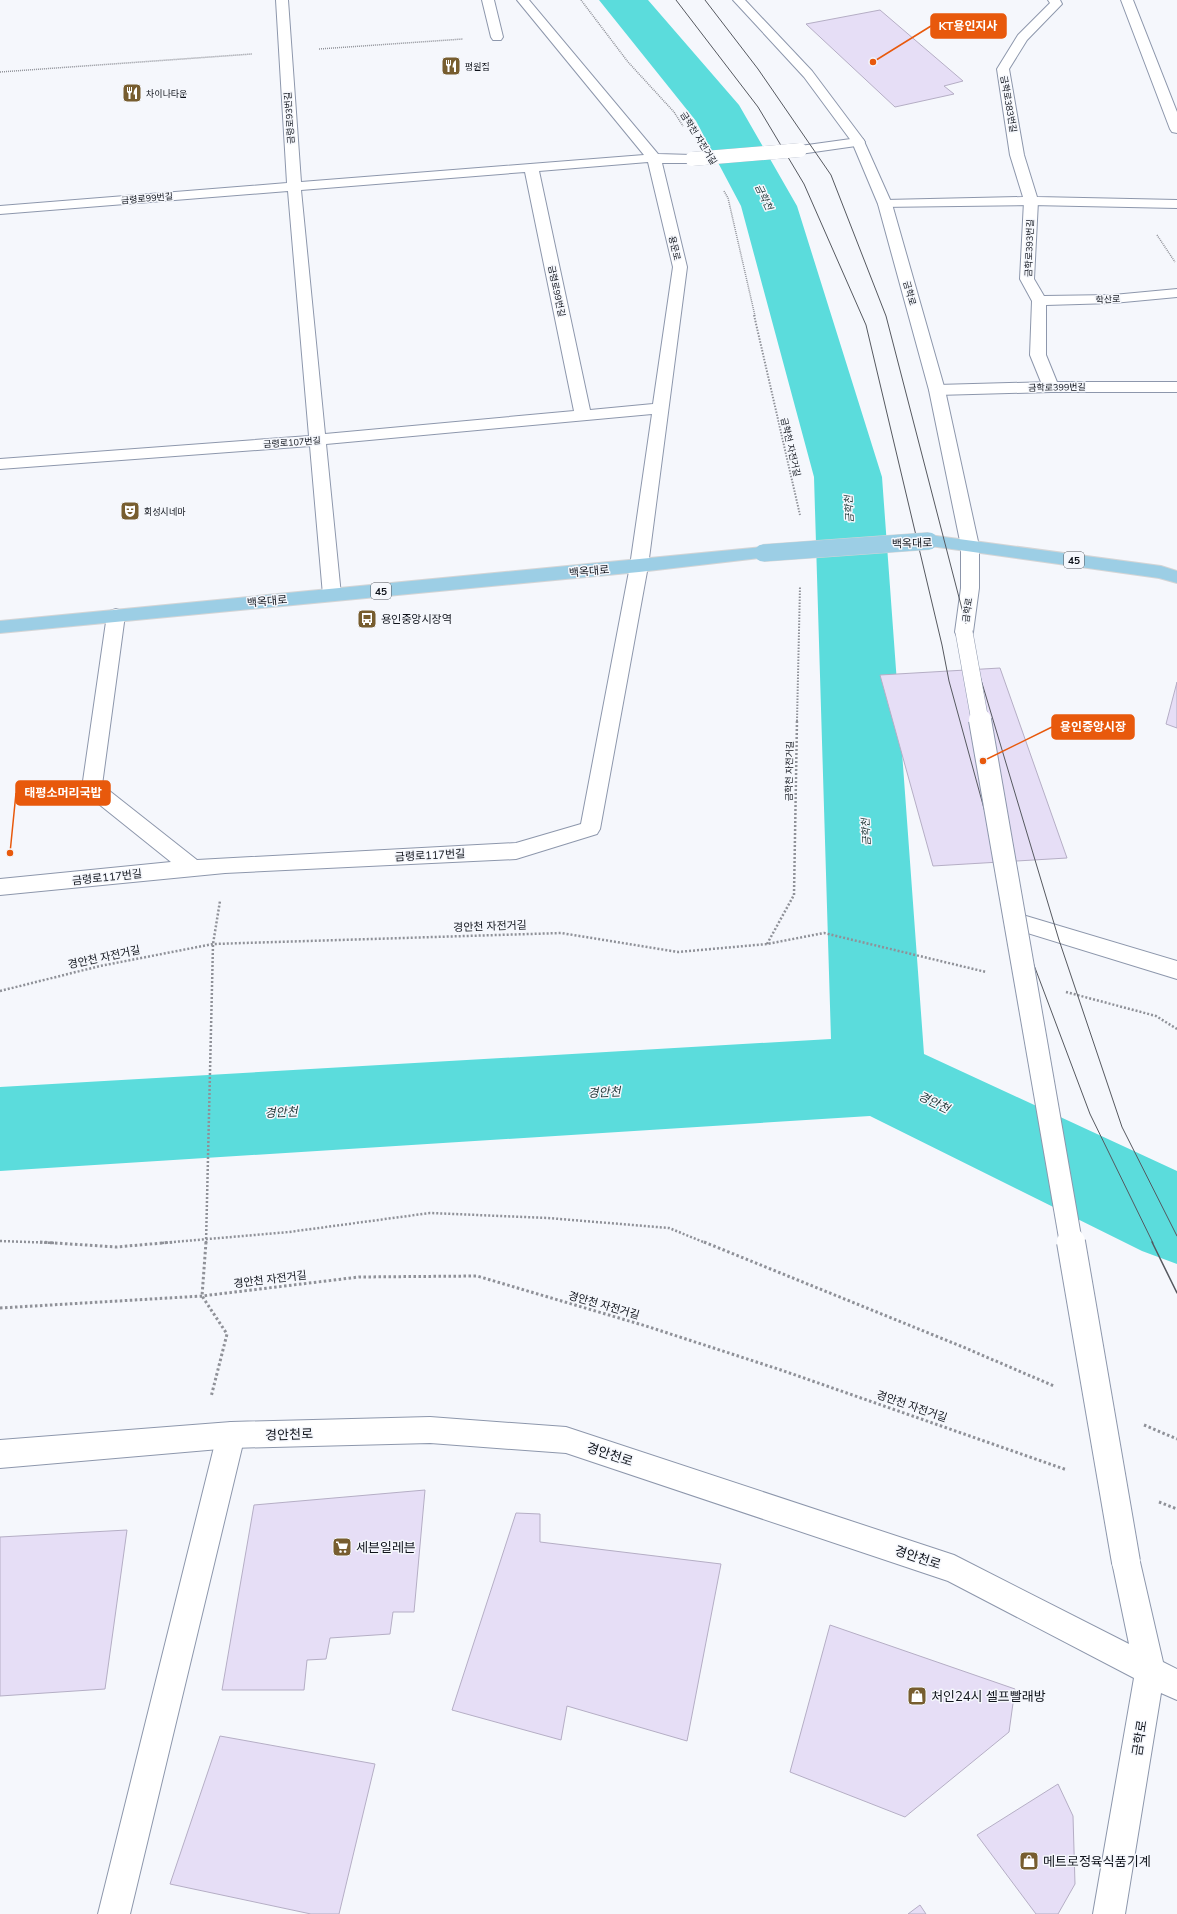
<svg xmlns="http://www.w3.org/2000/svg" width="1177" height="1914" font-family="Mulish,'Noto Sans KR',sans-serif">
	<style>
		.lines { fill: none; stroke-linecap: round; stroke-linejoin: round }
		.river { fill: #5bdcdc; fill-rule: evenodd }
		.building { fill: #e6def6; stroke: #b5aec5 }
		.lane-casing { stroke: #8d97ac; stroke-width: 2 }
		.street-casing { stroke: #8d97ac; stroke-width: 2 }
		.secondary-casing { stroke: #8d97ac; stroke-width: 2 }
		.primary-casing { stroke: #d4d5d6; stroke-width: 2 }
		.path-far3 { stroke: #8f9198; stroke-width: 1.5; stroke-dasharray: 1 1; stroke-linecap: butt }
		.path-far2 { stroke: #8f9198; stroke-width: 2; stroke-dasharray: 1.5 1.5; stroke-linecap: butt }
		.path-far1 { stroke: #8f9198; stroke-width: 2.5; stroke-dasharray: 2 2; stroke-linecap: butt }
		.path { stroke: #8f9198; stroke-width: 3; stroke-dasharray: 2.5 2.5; stroke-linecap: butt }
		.lane { fill: #fff; fill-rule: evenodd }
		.street { fill: #fff; fill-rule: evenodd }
		.secondary { fill: #fff; fill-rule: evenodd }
		.primary { fill: #9ccee5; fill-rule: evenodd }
		.tram-far1 { stroke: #55585f; stroke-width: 1 }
		.tram { stroke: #55585f; stroke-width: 1.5 }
		.street-bridge-casing { stroke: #8d97ac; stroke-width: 14; stroke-linecap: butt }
		.secondary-bridge-far2-casing { stroke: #8d97ac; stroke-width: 18; stroke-linecap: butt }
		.secondary-bridge-far1-casing { stroke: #8d97ac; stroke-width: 24; stroke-linecap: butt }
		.secondary-bridge-casing { stroke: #8d97ac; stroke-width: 30; stroke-linecap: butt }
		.primary-bridge-casing { stroke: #d4d5d6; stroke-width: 18; stroke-linecap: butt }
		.street-bridge { stroke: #fff; stroke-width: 14 }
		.secondary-bridge-far2 { stroke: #fff; stroke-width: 17 }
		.secondary-bridge-far1 { stroke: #fff; stroke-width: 22 }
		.secondary-bridge { stroke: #fff; stroke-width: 28 }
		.primary-bridge { stroke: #9ccee5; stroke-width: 17 }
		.labels { text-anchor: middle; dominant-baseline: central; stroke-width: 3; stroke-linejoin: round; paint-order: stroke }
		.far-poi-label { font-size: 9px; fill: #0f131b; stroke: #f5f7fc; text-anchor: start }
		.far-street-label { font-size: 9px; fill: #0f131b; stroke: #f5f7fc }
		.far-water-label { font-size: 10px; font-style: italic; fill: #1c3333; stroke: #f5f7fc }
		.shield { fill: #f5f7fc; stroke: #54575e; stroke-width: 1 }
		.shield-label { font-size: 10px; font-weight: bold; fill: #0f131b }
		.street-label { font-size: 11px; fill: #0f131b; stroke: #f5f7fc }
		.poi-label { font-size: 11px; fill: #0f131b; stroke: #f5f7fc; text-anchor: start }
		.water-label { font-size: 12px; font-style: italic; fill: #1c3333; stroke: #f5f7fc }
		.near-street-label { font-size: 13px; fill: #0f131b; stroke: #f5f7fc }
		.near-poi-label { font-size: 13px; fill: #0f131b; stroke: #f5f7fc; text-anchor: start }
		.leader { fill: none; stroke: #e8590c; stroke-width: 1.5 }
		.callout-dot { fill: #e8590c; stroke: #f5f7fc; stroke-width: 1.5 }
		.callout { fill: #e8590c; stroke: #e8590c; stroke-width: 1.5 }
		.callout-label { font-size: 12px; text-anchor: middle; font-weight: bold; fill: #fff }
	</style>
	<rect width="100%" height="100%" fill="#f5f7fc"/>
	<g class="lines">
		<path class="river" d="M599,0H648L739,105L797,206L882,477L924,1054L1177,1171V1264L1142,1251L870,1116L0,1171V1087L831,1039L814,477L741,206L696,121Z"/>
	</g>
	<path class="building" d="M880,10L963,81L944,86L954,94L895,107L806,24Z
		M1000,668L1067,858L933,866L880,675Z
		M1177,682V728L1166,724Z
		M425,1490L414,1612H393L390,1634L330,1638L326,1659L307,1660L304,1690H222L254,1505Z
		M516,1513L540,1514V1542L721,1564L687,1741L567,1706L561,1740L452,1710Z
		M127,1530L105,1689L0,1696V1537Z
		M830,1625L1015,1689L1009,1732L905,1817L790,1772Z
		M220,1736L375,1764L339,1914H311L170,1884Z
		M1058,1784L1073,1816L1075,1884L1058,1914H1036L977,1835Z
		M920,1905L926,1914H908Z"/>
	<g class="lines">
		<g class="lane-casing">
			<path id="lane" d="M1031,197L1036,198L1038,201L1034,279L1044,296L1113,295L1177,289V297L1113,303L1046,305V355L1059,387L1057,390L1051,392L1045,390L1043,387L1030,355L1032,301L1020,279L1024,201L1026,198Z
				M1016,913L1177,961V979L1008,927L1005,921L1008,915Z"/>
		</g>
		<g class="street-casing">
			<path id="street" d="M276,0H288L301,182L644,155L517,0H529L658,154L692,155L697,156L699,159L697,162L692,163H662L687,267L648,566L600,829L597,834L516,859L225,873L0,895V879L171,862L85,793L82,788L107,615L110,611L116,609L122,611L125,615L102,785L197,860L516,843L581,824L630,566L652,414L326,444L341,595L338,599L332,601L326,599L323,595L310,446L0,469V459L309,436L288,191L0,214V206L287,183ZM648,162L673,267L653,404L590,410L539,171ZM525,172L574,411L325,434L301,190Z
				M482,0H494L503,37L501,40H493L491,37Z
				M1048,0H1060L1062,4L1027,40L1009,69L1024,155L1037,197L1177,200V208L1031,205L880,207L878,204L880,201L885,200L1023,197L1010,155L997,69L1018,35L1050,3Z
				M1121,0H1133L1177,112V133L1172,132L1170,129Z
				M858,138L863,139L865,142L863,145L800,154L795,153L793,150L795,147L800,146Z
				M1051,382H1177V392H1051L937,395L931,393L929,390L931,387L937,385Z
				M231,1422L241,1426L245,1435L130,1914H98L217,1435L221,1426Z"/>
		</g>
		<g class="secondary-casing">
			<path id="secondary" d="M733,0H745L812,71L863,139L892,204L945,390L979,546V588L973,632L971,636L964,638L957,636L955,632L961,588V546L929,390L878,204L852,142L804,77Z
				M430,1417L566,1427L954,1555L1129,1644L1112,1562L1116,1552L1126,1548L1136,1552L1140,1562L1163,1662L1177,1669V1700L1161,1693L1125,1914H1093L1134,1678L948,1581L566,1453L430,1443L231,1448L0,1468V1440L231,1422Z"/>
		</g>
		<g class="primary-casing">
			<path id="primary" d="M929,535L1161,566L1177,571V583L1159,578L923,545L920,541L923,537Z
				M763,547L769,549L772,553L769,557L639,572L0,633V621Z"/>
		</g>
		<path class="path-far3" d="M581,0L628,62L674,112L683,126
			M319,49L463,39
			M0,72L252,54
			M724,191L728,198L755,316
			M1157,235L1175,262"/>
		<path class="path-far2" d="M754,315L800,515
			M797,721L800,586"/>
		<path class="path-far1" d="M767,944L794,895L797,720
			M0,991L100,966L213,944L561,933L678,952L767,944L824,933L986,972
			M1066,992L1156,1016L1177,1029
			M0,1241L56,1243
			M162,1243L289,1232L430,1213L548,1218L669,1228L706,1243
			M206,1243L213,944L220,901"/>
		<path class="path" d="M40,1242L116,1247L174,1242
			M206,1242L202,1296L227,1334L211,1397
			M704,1242L963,1347L1054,1386
			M0,1308L202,1296L359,1277L477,1276L646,1326L781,1370L1067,1470
			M1144,1425L1177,1439
			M1159,1502L1177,1509"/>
		<use href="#lane" class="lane"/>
		<use href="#street" class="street"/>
		<use href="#secondary" class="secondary"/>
		<use href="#primary" class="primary"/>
		<path class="tram-far1" d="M676,0L758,107L804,184L866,325L942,645L949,681L1008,896L1090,1114L1153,1243
			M705,0L758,69L831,175L886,316L976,663L1059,940L1122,1127L1177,1236"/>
		<path class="tram" d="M1152,1242L1177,1293"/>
		<g class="street-bridge-casing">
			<path id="street-bridge" d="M692,159L800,150"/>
		</g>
		<g class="secondary-bridge-far2-casing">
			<path id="secondary-bridge-far2" d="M964,632L980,721"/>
		</g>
		<g class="secondary-bridge-far1-casing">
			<path id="secondary-bridge-far1" d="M980,720L1071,1243"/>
		</g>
		<g class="secondary-bridge-casing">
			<path id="secondary-bridge" d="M1071,1242L1126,1562"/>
		</g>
		<g class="primary-bridge-casing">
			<path id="primary-bridge" d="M763,553L929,541"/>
		</g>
		<use href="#street-bridge" class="street-bridge"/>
		<use href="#secondary-bridge-far2" class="secondary-bridge-far2"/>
		<use href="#secondary-bridge-far1" class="secondary-bridge-far1"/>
		<use href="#secondary-bridge" class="secondary-bridge"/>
		<use href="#primary-bridge" class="primary-bridge"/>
	</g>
	<defs>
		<g id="restaurant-square" transform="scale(1)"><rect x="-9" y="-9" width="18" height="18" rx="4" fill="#775d2f" stroke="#f5f7fc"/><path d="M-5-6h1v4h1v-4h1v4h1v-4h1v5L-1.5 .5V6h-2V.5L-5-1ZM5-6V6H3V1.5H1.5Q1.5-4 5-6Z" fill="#fff"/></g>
		<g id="theatre-square" transform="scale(1)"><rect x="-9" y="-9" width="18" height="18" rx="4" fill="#775d2f" stroke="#f5f7fc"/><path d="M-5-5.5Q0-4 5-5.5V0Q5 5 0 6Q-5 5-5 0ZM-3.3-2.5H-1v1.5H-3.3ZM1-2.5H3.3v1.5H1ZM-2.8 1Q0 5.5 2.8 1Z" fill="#fff"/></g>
		<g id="bus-square" transform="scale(1)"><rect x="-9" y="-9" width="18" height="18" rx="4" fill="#775d2f" stroke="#f5f7fc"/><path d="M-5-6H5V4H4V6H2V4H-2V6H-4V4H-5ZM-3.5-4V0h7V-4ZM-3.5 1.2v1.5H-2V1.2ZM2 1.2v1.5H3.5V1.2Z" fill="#fff"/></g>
		<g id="supermarket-square" transform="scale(1)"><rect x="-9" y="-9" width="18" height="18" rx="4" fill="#775d2f" stroke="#f5f7fc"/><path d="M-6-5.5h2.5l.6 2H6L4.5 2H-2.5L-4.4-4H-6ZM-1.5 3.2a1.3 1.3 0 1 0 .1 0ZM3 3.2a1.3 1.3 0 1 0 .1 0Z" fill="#fff"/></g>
		<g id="shop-square" transform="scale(1)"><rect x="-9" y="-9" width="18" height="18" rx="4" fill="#775d2f" stroke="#f5f7fc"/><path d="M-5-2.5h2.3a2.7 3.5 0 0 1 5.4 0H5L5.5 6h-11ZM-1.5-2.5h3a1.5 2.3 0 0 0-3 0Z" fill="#fff"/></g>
	</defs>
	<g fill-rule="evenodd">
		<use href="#restaurant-square" x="451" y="66"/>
		<use href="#restaurant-square" x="132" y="93"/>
		<use href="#theatre-square" x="130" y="511"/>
		<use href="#bus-square" x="367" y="619"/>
		<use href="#supermarket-square" x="342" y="1547"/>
		<use href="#shop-square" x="917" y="1696"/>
		<use href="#shop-square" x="1029" y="1861"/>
	</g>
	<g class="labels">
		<g class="far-poi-label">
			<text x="465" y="66">평원집</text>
			<text x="146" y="93">차이나타운</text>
			<text x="144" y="511">회성시네마</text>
		</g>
		<g class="far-street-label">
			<text transform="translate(1009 104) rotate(80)">금학로383번길</text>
			<text transform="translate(289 118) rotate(-94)">금령로93번길</text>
			<text transform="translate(699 138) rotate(58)">금학천 자전거길</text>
			<text transform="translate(147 198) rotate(-5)">금령로99번길</text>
			<text transform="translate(675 248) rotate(77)">용문로</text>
			<text transform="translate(1029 248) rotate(-88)">금학로393번길</text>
			<text transform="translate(557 291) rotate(78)">금령로99번길</text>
			<text transform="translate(910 293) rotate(74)">금학로</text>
			<text transform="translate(1108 299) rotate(-3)">학산로</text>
			<text transform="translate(1057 387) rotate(-1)">금학로399번길</text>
			<text transform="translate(292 442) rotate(-4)">금령로107번길</text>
			<text transform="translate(791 447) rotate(77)">금학천 자전거길</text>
			<text transform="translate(967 610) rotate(-82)">금학로</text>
			<text transform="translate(789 771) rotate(-89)">금학천 자전거길</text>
		</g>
		<g class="far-water-label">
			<text transform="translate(764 197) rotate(64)">금학천</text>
			<text transform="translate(849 509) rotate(-93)">금학천</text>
			<text transform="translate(866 832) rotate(-93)">금학천</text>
		</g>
		<g class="shield">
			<rect x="1064" y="552" width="20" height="16" rx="3"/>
			<rect x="371" y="583" width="20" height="16" rx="3"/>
		</g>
		<g class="shield-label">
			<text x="1074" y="560">45</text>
			<text x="381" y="591">45</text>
		</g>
		<g class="street-label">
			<text transform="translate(912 543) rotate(-2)">백옥대로</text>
			<text transform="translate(589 571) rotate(-5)">백옥대로</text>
			<text transform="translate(267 601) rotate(-5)">백옥대로</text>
			<text transform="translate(430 855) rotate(-3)">금령로117번길</text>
			<text transform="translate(107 877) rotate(-6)">금령로117번길</text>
			<text transform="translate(490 926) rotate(-2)">경안천 자전거길</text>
			<text transform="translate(104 957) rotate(-12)">경안천 자전거길</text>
			<text transform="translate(270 1279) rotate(-7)">경안천 자전거길</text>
			<text transform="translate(604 1305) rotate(16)">경안천 자전거길</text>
			<text transform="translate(912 1406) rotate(19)">경안천 자전거길</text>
		</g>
		<g class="poi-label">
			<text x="381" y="619">용인중앙시장역</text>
		</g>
		<g class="water-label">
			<text transform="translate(604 1092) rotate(-3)">경안천</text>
			<text transform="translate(934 1102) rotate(26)">경안천</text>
			<text transform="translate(281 1112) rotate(-3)">경안천</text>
		</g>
		<g class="near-street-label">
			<text transform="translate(289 1434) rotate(-2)">경안천로</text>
			<text transform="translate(610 1454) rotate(18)">경안천로</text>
			<text transform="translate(918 1557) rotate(18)">경안천로</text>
			<text transform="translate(1139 1738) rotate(-81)">금학로</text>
		</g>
		<g class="near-poi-label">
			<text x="356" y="1547">세븐일레븐</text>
			<text x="931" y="1696">처인24시 셀프빨래방</text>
			<text x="1043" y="1861">메트로정육식품기계</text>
		</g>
	</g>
	<path class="leader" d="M873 62L931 26M983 761L1052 727M10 853L16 793"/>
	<g class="callout-dot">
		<circle cx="873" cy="62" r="4"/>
		<circle cx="983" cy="761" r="4"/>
		<circle cx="10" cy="853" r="4"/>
	</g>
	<g class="callout">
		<rect x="931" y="14" width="75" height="24" rx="4"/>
		<rect x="1052" y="715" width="82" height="24" rx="4"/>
		<rect x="16" y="781" width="94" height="24" rx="4"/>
	</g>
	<g class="callout-label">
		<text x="968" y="30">KT용인지사</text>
		<text x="1093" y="731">용인중앙시장</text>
		<text x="63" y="797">태평소머리국밥</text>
	</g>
</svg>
